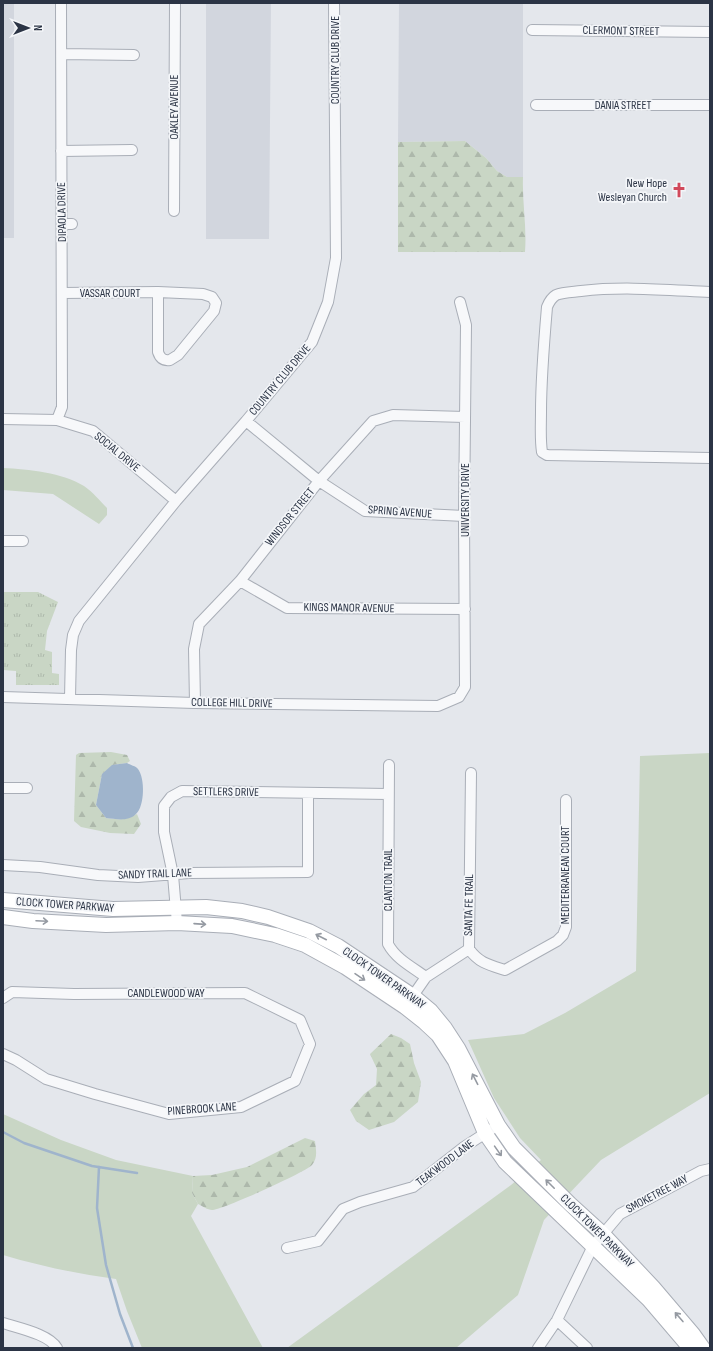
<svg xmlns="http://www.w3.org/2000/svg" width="713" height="1351" font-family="'Sofia Sans Condensed',sans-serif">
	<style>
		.built { fill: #d2d6de }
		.green { fill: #c9d6c5 }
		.forest { fill: url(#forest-firs) }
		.park { fill: url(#park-tufts) }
		.water { fill: #9fb4cc }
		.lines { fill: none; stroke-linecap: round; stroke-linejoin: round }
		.stream { stroke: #9fb4cc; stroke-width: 2.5 }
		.street-casing { stroke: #a9aeb7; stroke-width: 12 }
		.secondary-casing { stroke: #a9aeb7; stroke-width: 16 }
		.street { stroke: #f7f8fa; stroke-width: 10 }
		.secondary { stroke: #fff; stroke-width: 14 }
		.oneway { stroke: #959aa2 }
		.labels { text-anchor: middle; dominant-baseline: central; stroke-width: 3.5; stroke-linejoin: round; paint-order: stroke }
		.street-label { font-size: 12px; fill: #2b3445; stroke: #f4f6f9 }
		.poi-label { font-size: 12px; fill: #2b3445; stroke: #f4f6f9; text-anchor: end }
	</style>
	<defs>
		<pattern id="forest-firs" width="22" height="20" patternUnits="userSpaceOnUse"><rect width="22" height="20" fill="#c9d6c5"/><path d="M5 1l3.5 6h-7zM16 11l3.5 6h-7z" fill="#adb8ab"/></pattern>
		<pattern id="park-tufts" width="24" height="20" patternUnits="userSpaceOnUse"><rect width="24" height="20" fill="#c9d6c5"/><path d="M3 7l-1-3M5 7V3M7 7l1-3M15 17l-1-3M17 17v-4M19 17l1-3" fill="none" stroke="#adb8ab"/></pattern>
	</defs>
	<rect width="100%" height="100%" fill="#e4e7ec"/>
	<path class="built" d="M3,3H14V238H3Z
		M206,3H271L269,239H206Z
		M399,3H523V177H507L497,171L486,158L465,141L398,142Z"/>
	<path class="green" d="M3,468C28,469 63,473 84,486C93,492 100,501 107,508V515L99,524L53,494L3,490Z
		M710,753V1093L601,1160L544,1220L518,1295L456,1348H287L511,1185L541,1160L520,1138L494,1098L468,1040L524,1034L565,1013L636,971L640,756Z
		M3,1114L61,1140L116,1160L193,1176L192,1193L198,1204L191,1216L263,1348H142L127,1311L116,1279C78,1274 40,1266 3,1255Z"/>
	<path class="forest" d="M465,141L486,158L497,171L507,177H523C522,202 527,227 525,252H398V142Z
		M111,752L127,755L130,761L127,763L113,765L102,774L96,805L106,818C118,820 126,820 137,814L141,824L134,834L110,833L81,827L74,821L76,755L79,753Z
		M391,1034L401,1038L410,1044L414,1063L421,1082L418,1102L394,1122L369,1130L356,1121L350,1110L364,1094L376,1085L377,1069L370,1054Z
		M305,1138L315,1141C316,1150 318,1158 312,1165C306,1172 222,1210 212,1210C208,1210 202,1206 198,1204L192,1193L193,1176L212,1175L247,1167Z"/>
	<path class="park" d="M3,592H38L58,602L47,631L45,650L52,652V673L59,674V685H16V671L3,670Z"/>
	<path class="water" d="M127,763C130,765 136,766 138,769C145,778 145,806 136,814C128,822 116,819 106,818L96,805L102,774L112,765Z"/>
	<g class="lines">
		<path class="stream" d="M3,1132L24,1143L92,1166L137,1173
			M99,1167L97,1208L106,1265L120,1314L133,1348"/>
		<g class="street-casing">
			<path id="street" d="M532,30L710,32
				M62,54L134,55
				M536,105H710
				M61,151L132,150
				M174,211L175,3
				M62,224H72
				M710,292C667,290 624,286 581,291C573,292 563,292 556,295C551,298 549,302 547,307C544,342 541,377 541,412C541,426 540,439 542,452L547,455L710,458
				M63,293L158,292L203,294L212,297L216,303L214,311L178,355L170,360C163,361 160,358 158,352V292
				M3,419L57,420L93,431L176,501
				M57,420L62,407L61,3
				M246,421L319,481L365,511L464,516
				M3,541H23
				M240,581L287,608L465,609
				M3,697L195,703L438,706L459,697L465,687L464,516L466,325L460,302
				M70,698L71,650L73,635L79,621L176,501L246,421L312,342L328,302L336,258L334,3
				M195,703L194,649L199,624L240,581L319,481L373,421L393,415L465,417
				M389,765L388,944C396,959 412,967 426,977
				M3,788H27
				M3,865L40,867L98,875L138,877L189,873L308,872V793
				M177,923L173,875L164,832V806L171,797L182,791L388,794
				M469,949C479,963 489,965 505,970L557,941L563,935L566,927V800
				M3,998L12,992L74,994L245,993L300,1020L310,1044L295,1081L241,1107L169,1114L95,1094L46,1079L16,1060L3,1054
				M410,1000L426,977L469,949L471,773
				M287,1248L318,1241L343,1209L360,1202L413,1187L464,1147L498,1125
				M557,1320L587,1348
				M3,1323C18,1328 49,1334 57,1348
				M538,1348L557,1320L593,1246L620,1214L701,1171L710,1169"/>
		</g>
		<g class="secondary-casing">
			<path id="secondary" d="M3,900L113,909L206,907L242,911L268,917L309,931L338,946L413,996L431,1011L445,1028L458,1048L498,1125L514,1148L570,1204L603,1234L653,1287L693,1334L703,1348
				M3,917L33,921L106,925L177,923L232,926L275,935L305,945L345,967L405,1007L424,1022L438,1035L455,1061L485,1133L505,1162L649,1300L690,1348"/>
		</g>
		<use href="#street" class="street"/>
		<use href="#secondary" class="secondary"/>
	</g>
	<defs><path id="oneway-shaft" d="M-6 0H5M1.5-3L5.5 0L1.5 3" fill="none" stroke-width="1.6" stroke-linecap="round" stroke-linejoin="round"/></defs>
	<g class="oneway">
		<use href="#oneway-shaft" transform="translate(42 921) rotate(3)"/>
		<use href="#oneway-shaft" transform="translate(200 924) rotate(4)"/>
		<use href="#oneway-shaft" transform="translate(321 937) rotate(-153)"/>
		<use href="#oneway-shaft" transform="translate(360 977) rotate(34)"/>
		<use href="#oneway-shaft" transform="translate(475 1079) rotate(-117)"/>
		<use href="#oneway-shaft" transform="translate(498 1151) rotate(55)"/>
		<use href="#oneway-shaft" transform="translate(550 1184) rotate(-135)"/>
		<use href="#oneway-shaft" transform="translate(679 1317) rotate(-131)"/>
	</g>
	<defs>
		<g id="church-bare" transform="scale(1.2)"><path d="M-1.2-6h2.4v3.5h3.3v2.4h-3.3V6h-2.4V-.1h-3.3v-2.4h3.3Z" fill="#d1495b" stroke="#f4f6f9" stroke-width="2.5" paint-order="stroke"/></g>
	</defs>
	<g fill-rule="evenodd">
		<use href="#church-bare" x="679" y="190"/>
	</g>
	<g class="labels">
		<g class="street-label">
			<text transform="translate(621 31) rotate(1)">CLERMONT STREET</text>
			<text transform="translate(335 60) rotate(-90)">COUNTRY CLUB DRIVE</text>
			<text x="623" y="105">DANIA STREET</text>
			<text transform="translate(174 107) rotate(-90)">OAKLEY AVENUE</text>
			<text transform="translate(62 212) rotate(-91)">DIPAOLA DRIVE</text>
			<text x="110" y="293">VASSAR COURT</text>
			<text transform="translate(280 380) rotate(-50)">COUNTRY CLUB DRIVE</text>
			<text transform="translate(117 452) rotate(39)">SOCIAL DRIVE</text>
			<text transform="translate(465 500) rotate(-90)">UNIVERSITY DRIVE</text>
			<text transform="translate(400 512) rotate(4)">SPRING AVENUE</text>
			<text transform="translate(290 517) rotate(-51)">WINDSOR STREET</text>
			<text transform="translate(349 608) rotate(1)">KINGS MANOR AVENUE</text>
			<text transform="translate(232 703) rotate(1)">COLLEGE HILL DRIVE</text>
			<text transform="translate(226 792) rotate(1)">SETTLERS DRIVE</text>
			<text transform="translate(155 874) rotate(-2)">SANDY TRAIL LANE</text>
			<text transform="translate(565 875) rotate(-90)">MEDITERRANEAN COURT</text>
			<text transform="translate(388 880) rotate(-90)">CLANTON TRAIL</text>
			<text transform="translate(65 905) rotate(4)">CLOCK TOWER PARKWAY</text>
			<text transform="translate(469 905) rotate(-89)">SANTA FE TRAIL</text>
			<text transform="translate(384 978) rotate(35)">CLOCK TOWER PARKWAY</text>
			<text x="166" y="993">CANDLEWOOD WAY</text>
			<text transform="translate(202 1109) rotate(-4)">PINEBROOK LANE</text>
			<text transform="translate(445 1163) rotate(-37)">TEAKWOOD LANE</text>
			<text transform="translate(657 1194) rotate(-28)">SMOKETREE WAY</text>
			<text transform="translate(597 1231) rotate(45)">CLOCK TOWER PARKWAY</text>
		</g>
		<g class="poi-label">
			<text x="667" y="183">New Hope<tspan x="667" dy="14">Wesleyan Church</tspan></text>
		</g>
	</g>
	<rect width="713" height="1351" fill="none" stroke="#2b3445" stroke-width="8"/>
	<g transform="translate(28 28) rotate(90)" stroke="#f4f6f9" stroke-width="3" paint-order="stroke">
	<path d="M0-3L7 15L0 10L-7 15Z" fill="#2b3445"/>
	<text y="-6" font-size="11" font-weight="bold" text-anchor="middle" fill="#2b3445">N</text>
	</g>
</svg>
